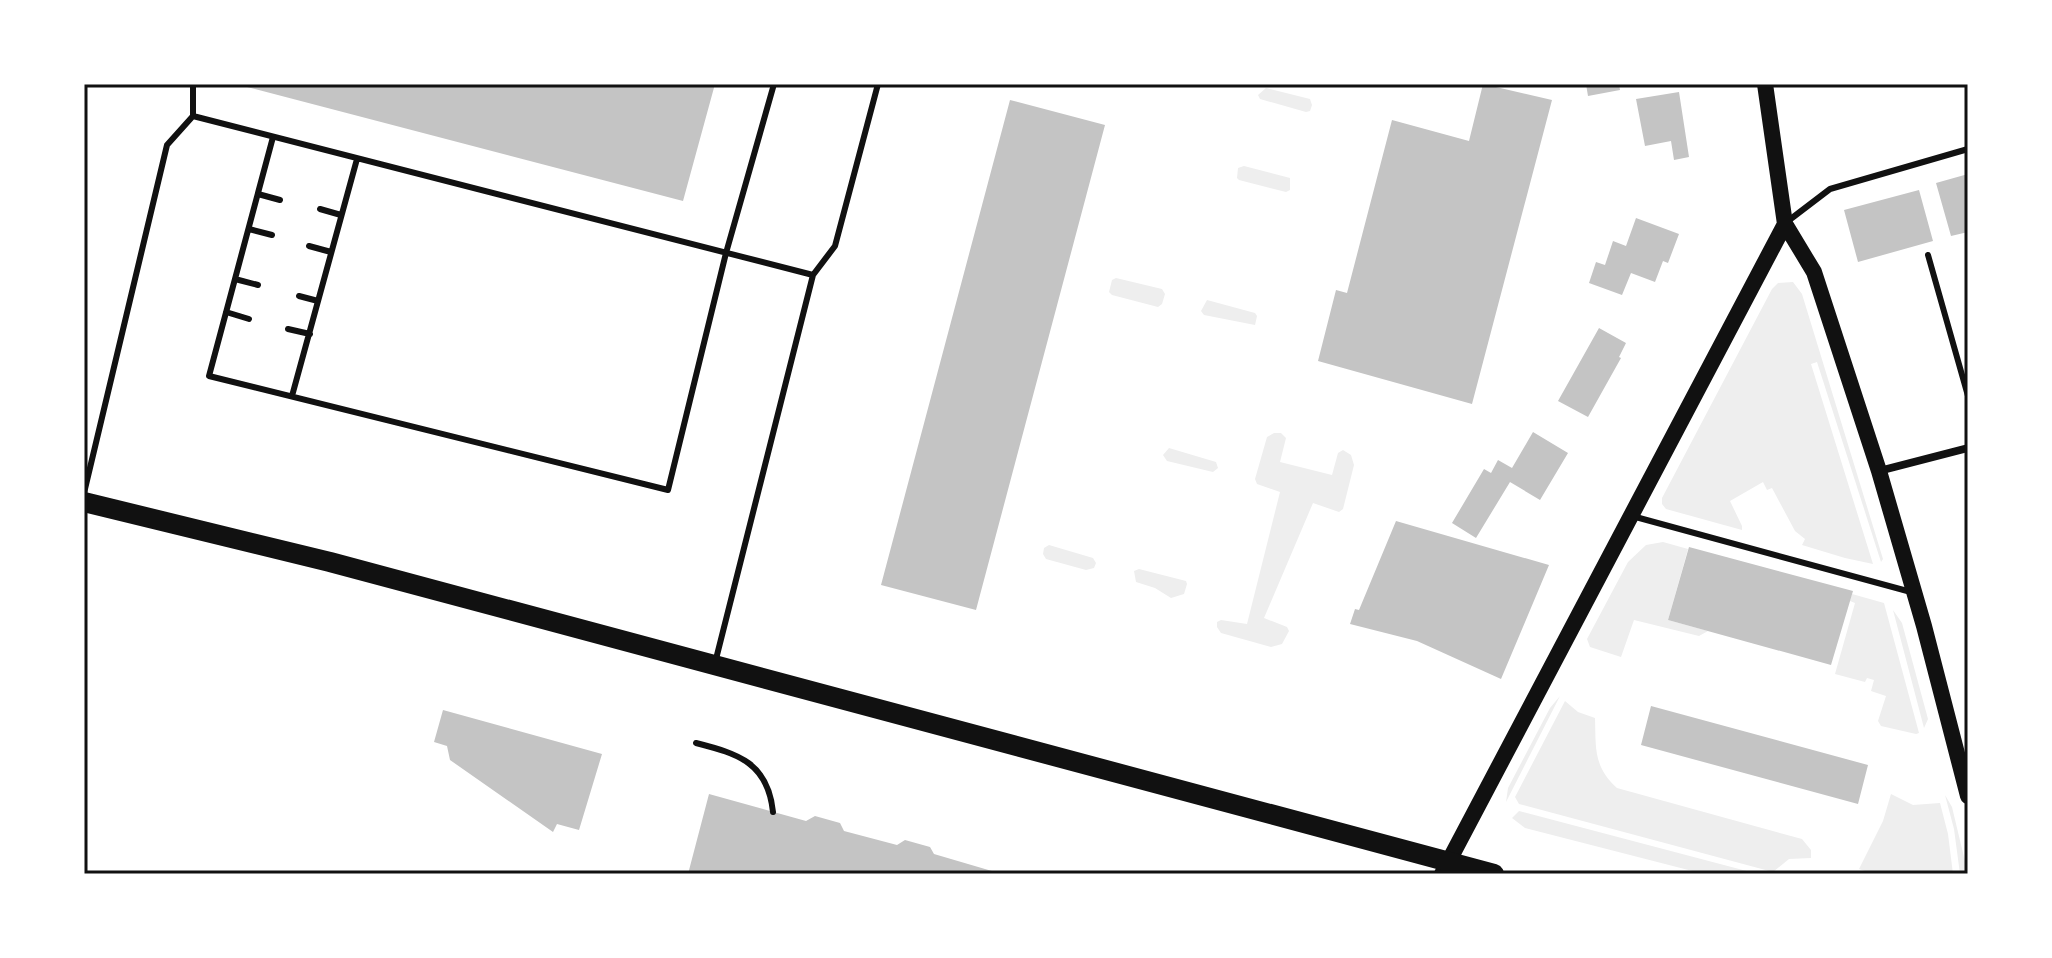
<svg xmlns="http://www.w3.org/2000/svg" width="2052" height="958" font-family="'Exo 2',sans-serif">
	<style>
		.green { fill: #eee }
		.building { fill: #c4c4c4 }
		.lines { fill: none; stroke-linecap: round; stroke-linejoin: round }
		.service { stroke: #111; stroke-width: 6 }
		.minor { stroke: #111; stroke-width: 8 }
		.secondary { stroke: #111; stroke-width: 16 }
		.primary { stroke: #111; stroke-width: 20 }
		.neatline { fill: none; stroke: #111; stroke-width: 3 }
	</style>
	<rect width="100%" height="100%" fill="#fff"/>
	<path class="green" d="M1266,88L1310,99L1312,105L1310,111L1306,112L1260,99L1258,95Z
		M1244,166L1290,178V190L1286,192L1239,180L1237,178L1238,168Z
		M1116,278L1162,289L1165,294L1162,304L1158,307L1112,295L1109,292L1112,280Z
		M1793,282L1802,294L1883,559L1881,562L1817,362L1811,364L1873,564L1845,558L1802,545L1805,539L1795,531L1772,488L1767,490L1763,482L1730,501L1742,526V530L1666,509L1662,504V498L1772,289L1778,283Z
		M1207,300L1255,313L1257,316L1255,325L1204,315L1201,311Z
		M1274,433H1281L1286,438L1280,462L1332,475L1338,453L1343,450L1351,455L1354,465L1343,509L1339,512L1313,503L1264,618L1287,627L1289,631L1282,644L1271,647L1221,633L1217,627V622L1221,620L1247,624L1280,492L1257,484L1255,479L1267,437Z
		M1169,448L1216,462L1218,468L1213,472L1167,461L1163,455Z
		M1663,542L1688,549L1668,620L1708,631L1699,636L1634,620L1621,657L1590,647L1587,639L1628,562L1646,545Z
		M1049,545L1093,558L1096,563L1094,568L1086,570L1046,559L1043,554L1044,548Z
		M1139,569L1186,581L1187,584L1184,594L1171,598L1155,588L1136,582L1134,571Z
		M1852,594L1884,603L1919,733L1916,734L1881,726L1878,721L1886,696L1871,691L1874,680L1867,678L1865,682L1835,674L1855,603L1850,601Z
		M1893,610L1902,623L1928,719L1924,728Z
		M1560,696L1506,802L1508,788L1550,708Z
		M1565,701L1578,712L1595,718C1596,748 1593,766 1617,788L1802,839L1811,850V858L1789,859L1773,872L1519,804L1515,797Z
		M1891,794L1913,805L1940,803L1948,834L1953,874H1873L1859,869L1883,821Z
		M1945,795L1952,807L1968,874H1960L1954,829Z
		M1519,811L1758,874H1704L1525,828L1512,818Z"/>
	<path class="building" d="M248,84H715L683,201L247,87Z
		M1483,84L1552,100L1472,404L1318,361L1336,290L1347,293L1392,120L1469,141Z
		M1586,84H1619L1620,90L1588,96Z
		M1679,92L1689,157L1674,160L1671,141L1645,146L1636,99Z
		M1010,100L1105,125L976,610L881,585Z
		M1968,174V232L1951,236L1936,183Z
		M1919,190L1933,241L1858,262L1844,210Z
		M1636,218L1679,234L1668,263L1663,261L1655,282L1631,273L1622,295L1589,283L1596,262L1605,265L1613,241L1626,246Z
		M1599,328L1626,343L1619,357L1621,358L1588,417L1558,401Z
		M1533,432L1568,453L1540,500L1510,482L1476,538L1452,523L1484,469L1491,473L1498,460L1512,468Z
		M1396,521L1549,565L1501,679L1417,641L1350,624L1355,609L1359,610Z
		M1689,547L1853,591L1831,665L1668,620Z
		M1651,706L1868,765L1858,804L1641,745Z
		M443,710L602,754L579,830L557,824L553,832L450,760L447,746L434,742Z
		M709,794L806,821L815,816L840,823L844,831L897,845L905,840L930,847L934,854L1002,874H688Z"/>
	<g class="lines">
		<path class="service" d="M193,116L813,275
			M273,137L209,376L668,490L726,253L774,84
			M258,194L280,200
			M320,209L341,215
			M1788,221L1830,189L1968,149
			M249,229L272,235
			M309,246L331,252
			M1928,255L1968,396
			M235,279L258,285
			M299,296L318,301
			M226,312L249,319
			M288,329L310,334
			M292,396L357,159
			M84,493L167,145L193,116V84
			M1632,516L1911,592
			M715,663L813,275L835,246L878,84
			M696,743C739,754 768,763 773,812"/>
		<path class="minor" d="M1879,471L1968,448"/>
		<path class="secondary" d="M1765,84L1785,224L1814,272L1879,471L1924,626L1968,796
			M1442,874L1785,224"/>
		<path class="primary" d="M84,502L330,562L1494,874"/>
	</g>
	<rect width="2052" height="958" fill="none" stroke="#ffffff" stroke-width="172"/>
	<rect x="86" y="86" width="1880" height="786" class="neatline"/>
</svg>
